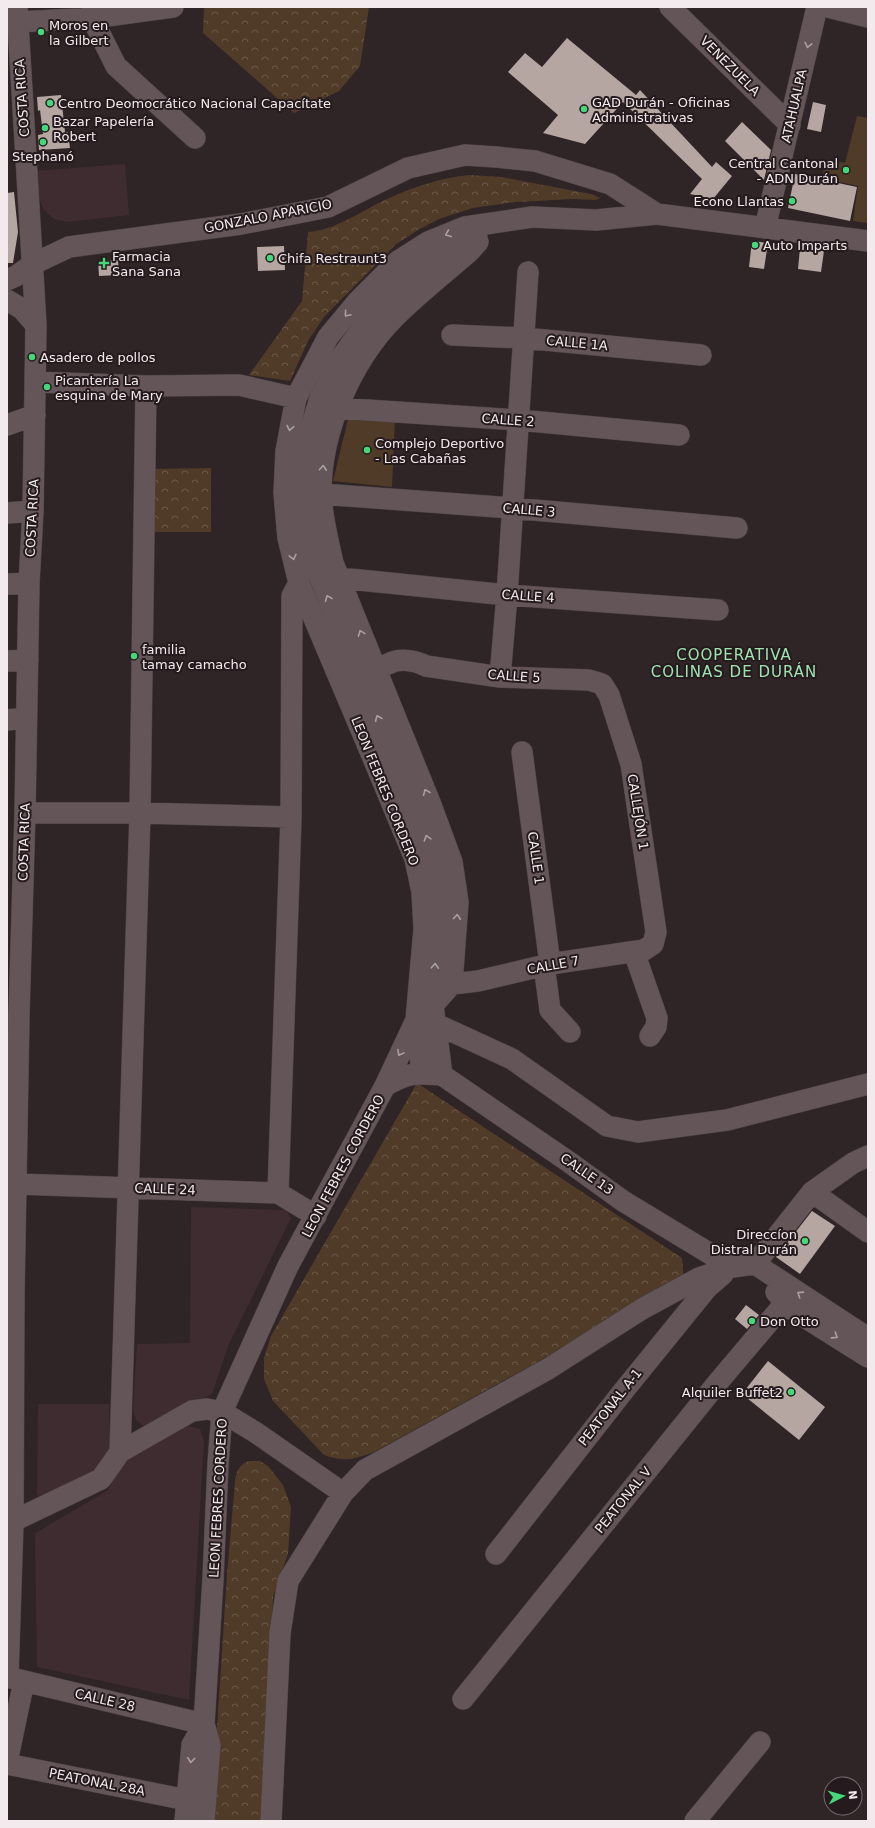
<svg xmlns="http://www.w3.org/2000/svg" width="875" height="1828" font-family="'DejaVu Sans',sans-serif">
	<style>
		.built { fill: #3e2c30 }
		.green { fill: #503b29 }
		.park { fill: url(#park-crowns) }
		.building { fill: #b5a6a2 }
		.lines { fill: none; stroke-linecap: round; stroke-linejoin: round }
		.minor-casing { stroke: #4c4244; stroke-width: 22 }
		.minor { stroke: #635558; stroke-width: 21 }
		.oneway { stroke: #aaa0a2 }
		.poi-dot { fill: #45d77a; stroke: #251a1d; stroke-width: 1.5 }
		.labels { text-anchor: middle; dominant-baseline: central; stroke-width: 4; stroke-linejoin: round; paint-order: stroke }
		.poi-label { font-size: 13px; fill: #f2eaec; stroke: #251a1d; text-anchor: start }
		.street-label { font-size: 13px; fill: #f2eaec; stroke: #251a1d }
		.quarter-label { font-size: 15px; letter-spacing: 1px; fill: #9fe3af; stroke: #251a1d }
	</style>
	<defs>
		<pattern id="park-crowns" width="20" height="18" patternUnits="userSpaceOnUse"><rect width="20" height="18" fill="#503b29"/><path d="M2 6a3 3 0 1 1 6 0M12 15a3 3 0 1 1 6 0" fill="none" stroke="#6a5848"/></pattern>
	</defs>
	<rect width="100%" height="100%" fill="#2f2426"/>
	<path class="built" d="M125,164L129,215L67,222L54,219L44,210L38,196L35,171Z
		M191,1207L286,1210L291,1218L228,1346L212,1394L146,1428L136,1420L133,1409L137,1344L190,1343Z
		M38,1404H109L110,1448L98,1468L48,1493L37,1496Z
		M188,1426L200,1429L204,1441L189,1700L37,1667L35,1533L107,1491L126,1459Z"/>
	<path class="green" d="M857,116L868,118V223L853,221L858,186L821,178L828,159L845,163Z
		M349,415L395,419L392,487L333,481Z"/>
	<path class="park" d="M204,7H369L360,66L339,91L294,113L203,33Z
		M469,175L502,177L591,194L600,198L596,200L574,199L516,202L473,208L439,219L418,230L395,245L324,317L308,341L290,381L249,375L302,301L308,232C336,230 361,211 387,199C413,187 440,178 469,175Z
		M211,468V532H150L152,469Z
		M417,1083L682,1258L684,1281L376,1451C355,1459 346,1463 324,1455L273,1401L264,1379V1358L271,1336Z
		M249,1461H260L268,1466L283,1485L291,1507L288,1554L273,1597L269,1721L261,1821H211L227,1574L235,1482C236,1472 239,1464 249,1461Z"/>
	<path class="building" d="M567,38L636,95L640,90L712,167L716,162L732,176L713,199L690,194L702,179L623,102L585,144L543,133L558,115L508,72L525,53L542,67Z
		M61,95L65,132H68L70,148L39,150L38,135L43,134L40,110L38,111L37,97Z
		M813,102L826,105L821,132L807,129Z
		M742,122L771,150L764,180L725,141Z
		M795,174L857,187L850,221L788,208Z
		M14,192L18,232L13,263H7V193Z
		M752,241L768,243L764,269L749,267Z
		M284,246L285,270L258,271L257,247Z
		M800,248L824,251L821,272L798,269Z
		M118,260L119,275L99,276L98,261Z
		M812,1211L835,1226L800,1274L776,1257Z
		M746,1305L759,1315L747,1329L735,1319Z
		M768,1361L825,1407L799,1440L742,1394Z"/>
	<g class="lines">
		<g class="minor-casing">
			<path id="minor" d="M92,7V18L116,66L195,138
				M670,7L790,125
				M828,7L868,17
				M18,22L92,18L173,7
				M765,228L817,7
				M7,280L16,276L33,264L69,247L241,224L328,207L408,168L465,155L496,157L535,161L610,184L657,214L868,241
				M7,300L22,309L36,325
				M452,335L524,338L701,355
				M36,382L146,386L239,385L296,398
				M337,408L519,420L679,435
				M7,425L35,415
				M321,494L512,508L737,528
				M7,513L33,511
				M340,578L507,595L718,610
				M7,584L29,583
				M7,661L28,660
				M388,664C399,658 415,660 426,666L500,677L589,680L602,684L609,695L631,764L656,932L653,944L644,950L550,964L478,981L452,984
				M500,677L507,595L528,272
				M7,720L26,718
				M522,752L550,964
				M25,813H140L291,817
				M634,952L657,1018L656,1027L650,1036
				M544,965L550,1010L570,1032
				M433,1005L452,984L458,902L452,862L431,805L333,563C328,540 322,518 321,495C320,433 351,361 395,317C418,294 445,273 470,251L478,242
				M422,1073L416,1020L424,929L422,892L415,859L373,758L299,583L288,538L284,493L286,451L296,398L328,337L358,301L398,261L428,242L465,227L532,217L596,220L657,214
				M442,1075L433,1005L440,899L434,859L421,822L313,561L303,522L301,486L308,439L320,398L340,359L373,314L411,275L440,255L477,234
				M385,1086L416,1020L436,1024L512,1059L607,1126L638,1132L727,1120L868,1084
				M7,1186L17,1184L278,1193L316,1216
				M812,1192L868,1232
				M278,1193L291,817L292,596L299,583
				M755,1264L812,1192L853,1163L868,1156
				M776,1292L790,1308L868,1357
				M120,1452L140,813L146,386
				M7,1524L101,1479L120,1452L192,1411L207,1409L222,1412L255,1432L343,1493
				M496,1554L621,1394L707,1288L723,1274
				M7,1677L204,1724
				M8,1677L13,1523L14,1295L19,1014L25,813L29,583L33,511L36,325L17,7
				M463,1699L719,1381L785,1303
				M7,1762L24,1681
				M7,1764L187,1800
				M185,1821L192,1745L204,1724
				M204,1821L210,1745L204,1724L213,1579L218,1464L222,1412L288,1266L385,1086C409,1072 415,1073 442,1075L569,1162L623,1201L732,1267
				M271,1821L280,1633L288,1581L343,1493L365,1470L548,1369L642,1309L699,1278L732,1267L755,1264L868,1338
				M695,1821L760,1742"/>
		</g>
		<use href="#minor" class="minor"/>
	</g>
	<defs><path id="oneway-chevron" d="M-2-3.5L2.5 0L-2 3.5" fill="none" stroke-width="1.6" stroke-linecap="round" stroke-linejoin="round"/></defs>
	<g class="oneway">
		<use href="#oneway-chevron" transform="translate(808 45) rotate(103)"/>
		<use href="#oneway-chevron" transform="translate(448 234) rotate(157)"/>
		<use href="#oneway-chevron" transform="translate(347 314) rotate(130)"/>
		<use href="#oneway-chevron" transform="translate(290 428) rotate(101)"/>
		<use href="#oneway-chevron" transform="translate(323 468) rotate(-86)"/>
		<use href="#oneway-chevron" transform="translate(293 557) rotate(76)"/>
		<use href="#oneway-chevron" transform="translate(328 598) rotate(-112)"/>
		<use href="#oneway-chevron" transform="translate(361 633) rotate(-111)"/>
		<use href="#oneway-chevron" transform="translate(378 718) rotate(-113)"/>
		<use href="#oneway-chevron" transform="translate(426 792) rotate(-112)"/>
		<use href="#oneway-chevron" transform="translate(427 838) rotate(-108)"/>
		<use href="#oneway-chevron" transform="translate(457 917) rotate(-86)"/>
		<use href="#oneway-chevron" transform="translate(435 966) rotate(-87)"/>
		<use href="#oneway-chevron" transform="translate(400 1053) rotate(118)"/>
		<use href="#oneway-chevron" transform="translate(800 1294) rotate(-147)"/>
		<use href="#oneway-chevron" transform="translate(835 1336) rotate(33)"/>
		<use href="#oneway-chevron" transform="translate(191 1760) rotate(96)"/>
	</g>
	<g class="poi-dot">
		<circle cx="41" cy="32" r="4"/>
		<circle cx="50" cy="103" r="4"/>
		<circle cx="584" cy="109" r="4"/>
		<circle cx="45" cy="128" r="4"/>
		<circle cx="43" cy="142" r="4"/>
		<circle cx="846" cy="170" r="4"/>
		<circle cx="792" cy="201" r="4"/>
		<circle cx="755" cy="245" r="4"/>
		<circle cx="270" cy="258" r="4"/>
		<path d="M102 257h4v4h4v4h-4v4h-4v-4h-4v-4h4z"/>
		<circle cx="32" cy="357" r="4"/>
		<circle cx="47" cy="387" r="4"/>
		<circle cx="367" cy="450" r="4"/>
		<circle cx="134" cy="656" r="4"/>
		<circle cx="805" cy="1241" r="4"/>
		<circle cx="752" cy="1321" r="4"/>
		<circle cx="791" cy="1392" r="4"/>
	</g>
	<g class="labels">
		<g class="poi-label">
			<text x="49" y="25">Moros en<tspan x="49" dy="15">la Gilbert</tspan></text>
			<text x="592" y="102">GAD Durán - Oficinas<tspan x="592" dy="15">Administrativas</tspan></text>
			<text x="58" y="103">Centro Deomocrático Nacional Capacítate</text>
			<text x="53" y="121">Bazar Papelería<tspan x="53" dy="15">Robert</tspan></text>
			<text x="43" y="156" text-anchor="middle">Stephanó</text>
			<text x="838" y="163" text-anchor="end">Central Cantonal<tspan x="838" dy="15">- ADN Durán</tspan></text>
			<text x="784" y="201" text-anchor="end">Econo Llantas</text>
			<text x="763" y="245">Auto Imparts</text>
			<text x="112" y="256">Farmacia<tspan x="112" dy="15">Sana Sana</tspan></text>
			<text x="278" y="258">Chifa Restraunt3</text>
			<text x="40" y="357">Asadero de pollos</text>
			<text x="55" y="380">Picantería La<tspan x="55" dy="15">esquina de Mary</tspan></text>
			<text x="375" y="443">Complejo Deportivo<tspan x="375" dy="15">- Las Cabañas</tspan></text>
			<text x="142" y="649">familia<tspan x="142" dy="15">tamay camacho</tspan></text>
			<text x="797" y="1234" text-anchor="end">Direccíon<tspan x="797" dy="15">Distral Durán</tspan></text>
			<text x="760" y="1321">Don Otto</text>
			<text x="783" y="1392" text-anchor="end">Alquiler Buffet2</text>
		</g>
		<g class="street-label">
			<text transform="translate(730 66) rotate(45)">VENEZUELA</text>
			<text transform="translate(22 98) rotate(-94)">COSTA RICA</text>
			<text transform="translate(794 106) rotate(-77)">ATAHUALPA</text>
			<text transform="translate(268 216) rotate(-11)">GONZALO APARICIO</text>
			<text transform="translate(577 343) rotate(5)">CALLE 1A</text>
			<text transform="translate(508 420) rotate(4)">CALLE 2</text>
			<text transform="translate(529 510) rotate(5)">CALLE 3</text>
			<text transform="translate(32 518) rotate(-87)">COSTA RICA</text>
			<text transform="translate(528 596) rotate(4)">CALLE 4</text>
			<text transform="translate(514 676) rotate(4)">CALLE 5</text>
			<text transform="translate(385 791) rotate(68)">LEON FEBRES CORDERO</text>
			<text transform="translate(638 812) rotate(81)">CALLEJÓN 1</text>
			<text transform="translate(24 842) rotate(-88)">COSTA RICA</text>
			<text transform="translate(536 858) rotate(82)">CALLE 1</text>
			<text transform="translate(553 965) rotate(-10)">CALLE 7</text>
			<text transform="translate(343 1166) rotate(-62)">LEON FEBRES CORDERO</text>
			<text transform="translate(587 1174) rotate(35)">CALLE 13</text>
			<text transform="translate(165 1189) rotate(2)">CALLE 24</text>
			<text transform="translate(610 1407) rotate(-52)">PEATONAL A-1</text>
			<text transform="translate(218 1498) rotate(-87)">LEON FEBRES CORDERO</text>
			<text transform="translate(623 1500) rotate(-51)">PEATONAL V</text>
			<text transform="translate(105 1700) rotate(13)">CALLE 28</text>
			<text transform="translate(97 1782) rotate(11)">PEATONAL 28A</text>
		</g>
		<g class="quarter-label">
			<text x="734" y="655">COOPERATIVA<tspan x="734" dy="17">COLINAS DE DURÁN</tspan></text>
		</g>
	</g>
	<rect width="875" height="1828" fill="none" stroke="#f2eaec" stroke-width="16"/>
	<g transform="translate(843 1796) rotate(84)"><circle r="19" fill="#251a1d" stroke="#776d70"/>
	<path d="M0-3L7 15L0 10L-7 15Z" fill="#45d77a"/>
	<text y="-6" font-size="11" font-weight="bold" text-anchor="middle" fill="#f2eaec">N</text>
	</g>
</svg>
